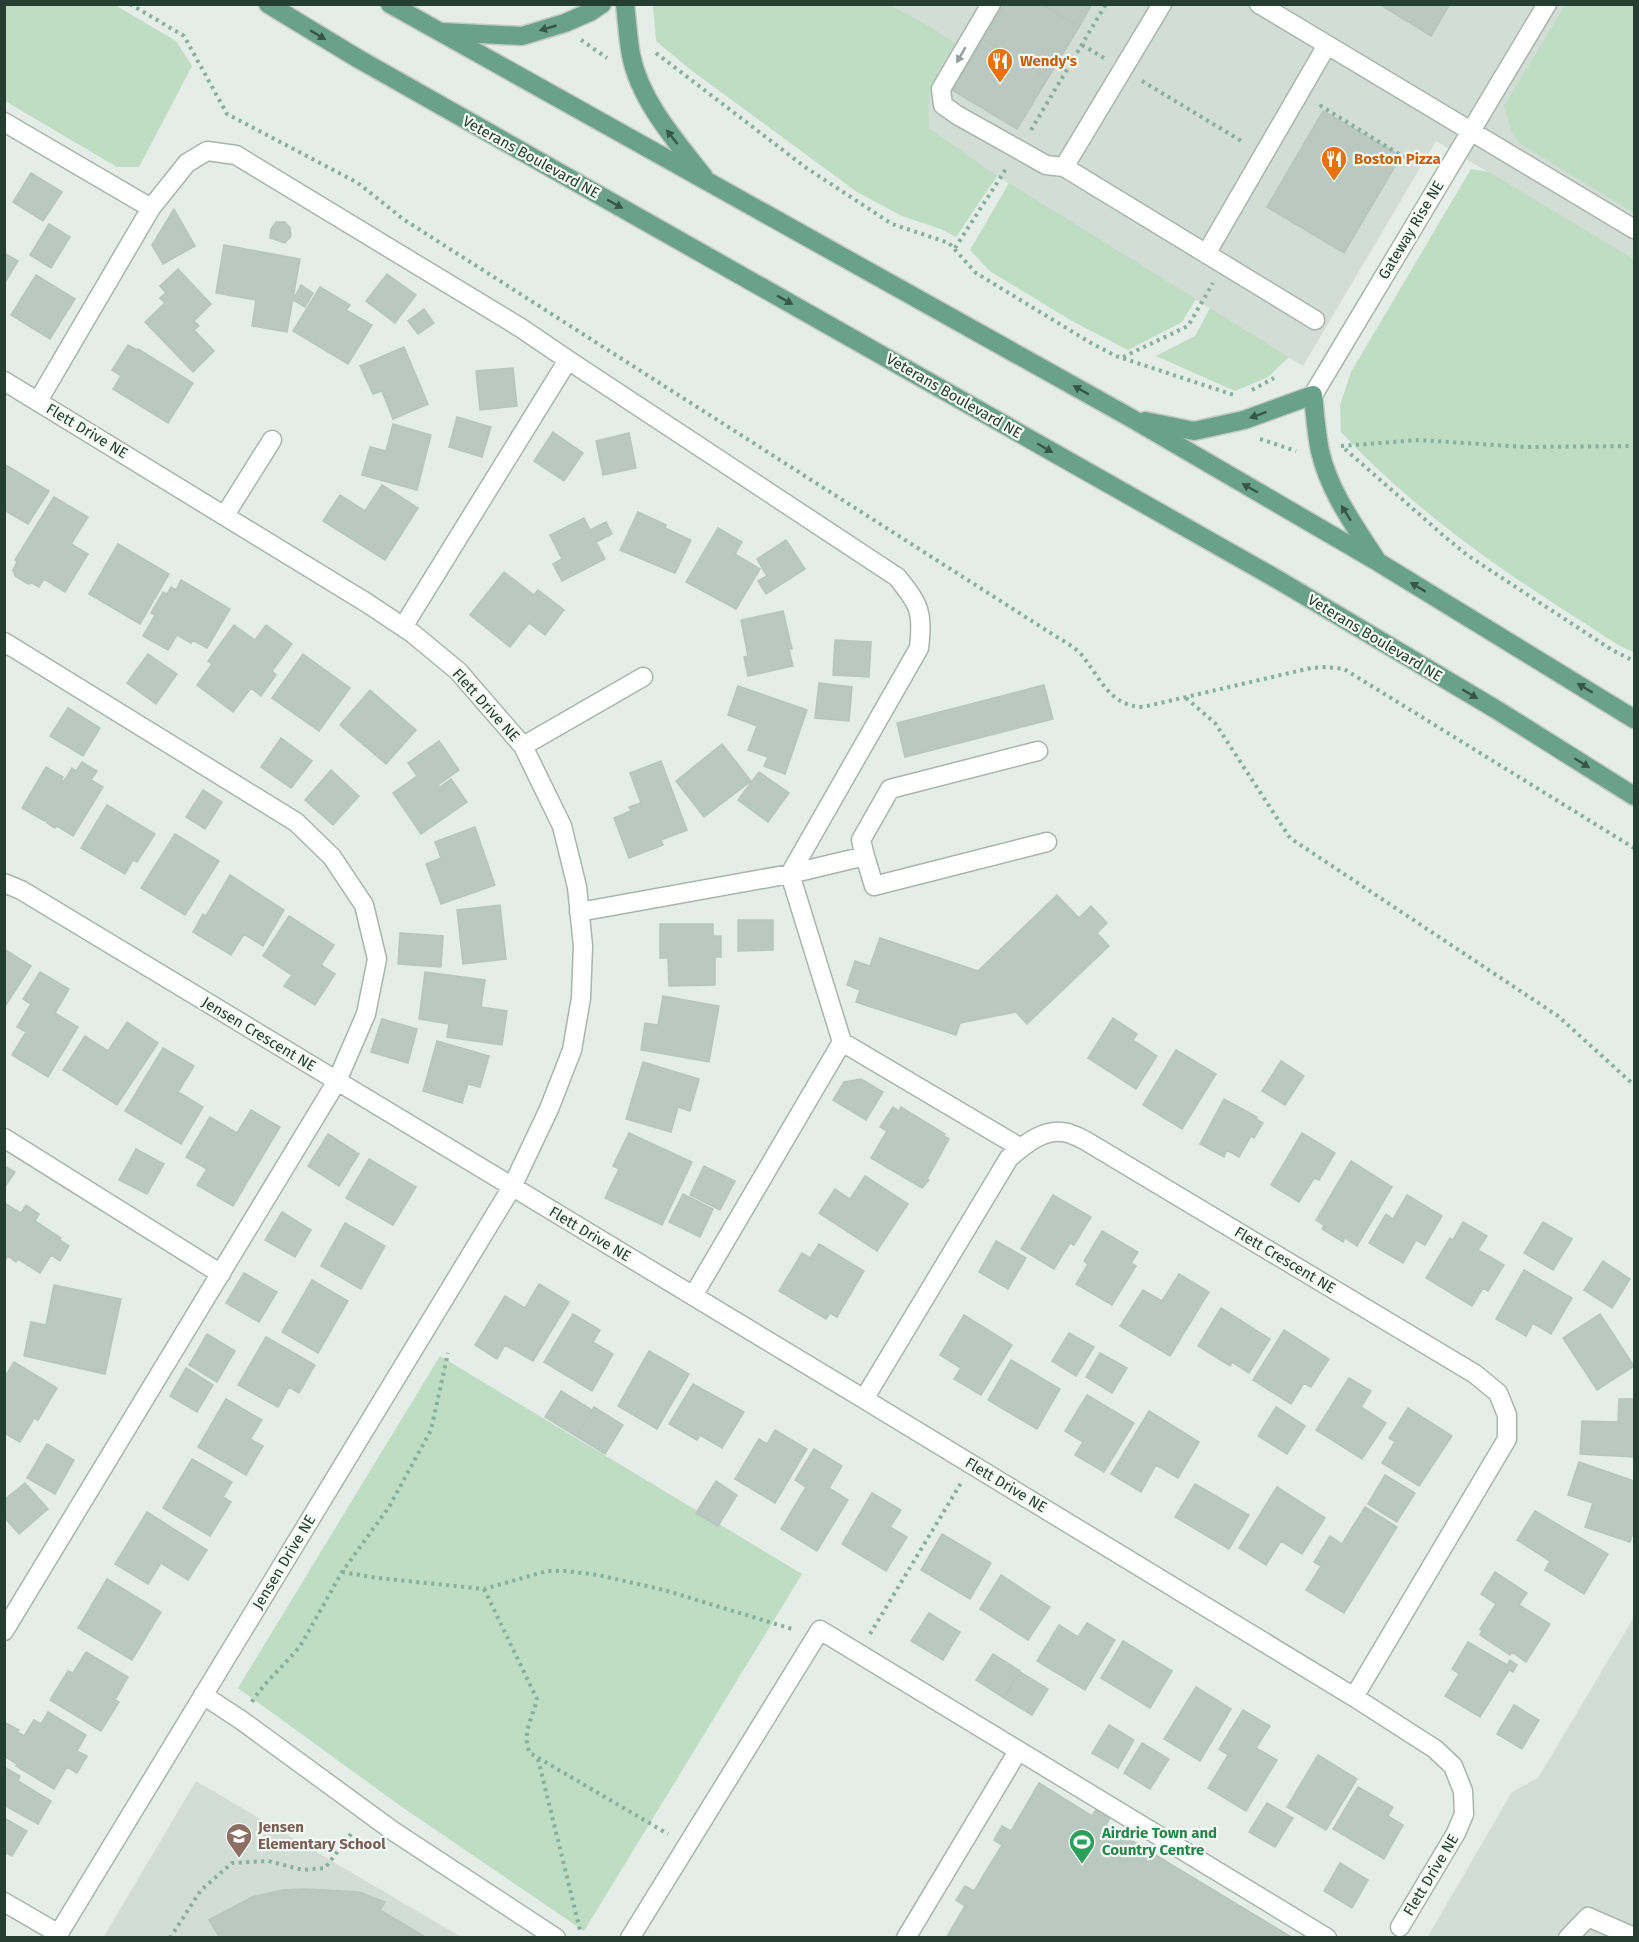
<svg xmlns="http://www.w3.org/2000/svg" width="1639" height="1942" font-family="'Fira Sans',sans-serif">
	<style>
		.built { fill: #d2ddd6 }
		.green { fill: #beddc2 }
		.building { fill: #b9c8c0; stroke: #b6c6bd; stroke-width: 1.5 }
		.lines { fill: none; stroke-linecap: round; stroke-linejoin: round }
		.minor-casing { stroke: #a7b5ae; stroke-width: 21 }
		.major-casing { stroke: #c2c9c6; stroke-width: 21 }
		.path { stroke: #86af9c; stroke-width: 4; stroke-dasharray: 3 4.5; stroke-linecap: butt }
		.minor { stroke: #fff; stroke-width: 18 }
		.major { stroke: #6aa18b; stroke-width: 18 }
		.oneway { fill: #365749 }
		.oneway2 { fill: #929e99 }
		.labels { text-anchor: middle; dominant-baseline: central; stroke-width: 4.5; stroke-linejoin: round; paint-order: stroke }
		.food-label { font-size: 15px; font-weight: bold; fill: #c56008; stroke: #f4f9f6; text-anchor: start }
		.street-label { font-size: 15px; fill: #243e33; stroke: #f4f9f6 }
		.education-label { font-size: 15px; font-weight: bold; fill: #785e54; stroke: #f4f9f6; text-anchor: start }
		.leisure-label { font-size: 15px; font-weight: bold; fill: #27864d; stroke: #f4f9f6; text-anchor: start }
	</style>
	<rect width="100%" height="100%" fill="#e4ede8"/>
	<path class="built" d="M721,5H1634V259L1436,141L1303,366Z
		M1634,1617V1937L1427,1938L1512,1792L1538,1778Z
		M196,1781L461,1937L103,1938Z"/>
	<path class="green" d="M5,4L115,5L176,41L192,66L139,167H117L5,101Z
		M653,5H890L932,28L956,44C935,75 926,89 929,128L997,176L956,237L941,229L902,216L857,192L691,70L656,41Z
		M1565,5H1634V213L1519,143L1512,132L1504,106Z
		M1471,169L1489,172L1634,259V652C1614,645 1594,628 1575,617C1491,564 1409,505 1341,432L1340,405L1351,372Z
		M1009,183L1196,299L1182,322L1128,350L1072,321L991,272L970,250Z
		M1210,308L1289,357L1268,377L1235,391L1156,356L1195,336Z
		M440,1356L802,1574L584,1931L402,1807L238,1688Z"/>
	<path class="building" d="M1004,4H1042L1079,27L1048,78L983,39Z
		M1042,4H1092L1079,27Z
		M1379,4H1450L1431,36Z
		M983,39L1048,78L1017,129L952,90Z
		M1323,111L1401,156L1344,253L1267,207Z
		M31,173L62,192L43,221L13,202Z
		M174,209L195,246L163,264L152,245Z
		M276,222H285L290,228L291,236L285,243L270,238L271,229Z
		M49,224L70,237L51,268L30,255Z
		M224,245L300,259L287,332L252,326L256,300L216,293Z
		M4,253L18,261L4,284Z
		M178,269L211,304L194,321L199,326L194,330L214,351L193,372L145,322L165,303L160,298L166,293L160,286Z
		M387,274L416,295L395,323L366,301Z
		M36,275L75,299L50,339L11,315Z
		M301,285L313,293L305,307L293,300Z
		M320,287L350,305L346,310L372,325L348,364L293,331Z
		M424,309L434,323L418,334L408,321Z
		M128,345L137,350L138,349L193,383L168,423L113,389L121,376L112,370Z
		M404,347L428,404L393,419L382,391L373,394L360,366Z
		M513,368L517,406L480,410L476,371Z
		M457,417L491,427L482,457L449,447Z
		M393,424L431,435L417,490L362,475L370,447L386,451Z
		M553,432L583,453L564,481L534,461Z
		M629,433L636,468L603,475L596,441Z
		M4,464L49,491L28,524L4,510Z
		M382,485L418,508L385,560L323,521L340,495L365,511Z
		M54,497L88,517L71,544L88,554L65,592L44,579L39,587L32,583L28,584L15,576L13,570L17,562L15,560Z
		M638,512L666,525L665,528L691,540L675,573L620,550Z
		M584,518L590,530L606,522L612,534L596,542L605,559L562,581L553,564L562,559L550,535Z
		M718,528L742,542L735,554L760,569L736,609L686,582Z
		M786,540L805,569L766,594L758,581L767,576L757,559Z
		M118,544L169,574L140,624L89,594Z
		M504,572L534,595L538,590L564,610L545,635L529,623L510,647L470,615Z
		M181,580L230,609L207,648L193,640L191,643L177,635L168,650L143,636L155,615L151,613L163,592L167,594L171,587L176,590Z
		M783,611L792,649H789L793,666L748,676L744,657L748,656L741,620Z
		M234,625L255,640L266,625L292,644L272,671L276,675L261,696L251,688L233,712L197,685L212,664L208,661Z
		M835,640L871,642L869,677L833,675Z
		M148,654L177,674L156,704L127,683Z
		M303,654L350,688L319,731L272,698Z
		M819,683L852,687L849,721L815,718Z
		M1044,685L1053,719L905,757L897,723Z
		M738,686L807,710L785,774L764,766L768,757L748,750L757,726L728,715Z
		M370,690L416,730L386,764L340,725Z
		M68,708L100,728L83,756L50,736Z
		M281,738L312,761L291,788L261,767Z
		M439,741L459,770L438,785L440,787L451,779L467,802L421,834L393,793L417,776L408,763Z
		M722,744L751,781L704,817L676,781Z
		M661,761L687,830L661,840L663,845L629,858L614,818L631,811L629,807L641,803L630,773Z
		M82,762L97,771L91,780L103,787L73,836L57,826L55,828L47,823L46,820L44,821L22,808L46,767L63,777L61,780L64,781L72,768L76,771Z
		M331,770L359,796L333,825L305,800Z
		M759,772L789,793L768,822L738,800Z
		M203,790L222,802L205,829L186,817Z
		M107,805L155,834L137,862L133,860L125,874L81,848Z
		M475,827L495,885L441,904L426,864L441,858L435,842Z
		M175,834L219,861L185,915L141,888Z
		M230,875L284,910L263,946L244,934L231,955L193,932L203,914L206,916Z
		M1057,895L1079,918L1091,906L1107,923L1097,933L1109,946L1027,1024L1016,1012L960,1023L956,1035L856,1002L860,990L847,985L855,961L870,966L880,938L978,971Z
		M500,905L506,959L463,964L457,910Z
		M289,916L334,945L321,965L335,974L315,1005L284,986L292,975L263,956Z
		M738,920H773V950L738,951Z
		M660,924H713V936H721V957H715V985L669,986L668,958H660Z
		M400,933L443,936L441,967L398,964Z
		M4,949L31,966L4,1008Z
		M40,972L69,989L55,1013L78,1027L48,1077L12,1055L26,1032L17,1027L31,1004L23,999Z
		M425,972L485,980L481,1007L507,1011L502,1045L447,1037L449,1024L419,1019Z
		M663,996L719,1006L709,1062L641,1050L645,1023L658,1025Z
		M1113,1018L1137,1034L1133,1040L1157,1056L1136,1089L1088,1058Z
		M382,1019L417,1029L408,1063L371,1052Z
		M127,1022L158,1043L117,1105L63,1070L85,1036L108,1051Z
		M437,1041L489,1056L480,1087L468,1084L462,1103L423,1091Z
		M163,1048L194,1066L178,1092L203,1107L181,1144L125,1111Z
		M1176,1050L1216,1074L1182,1129L1143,1105Z
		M1281,1061L1304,1076L1285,1105L1262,1091Z
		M643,1062L699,1079L690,1111L678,1107L671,1132L626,1119Z
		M861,1079L883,1092L866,1120L833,1100L844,1082Z
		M1224,1099L1257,1117L1256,1119L1263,1123L1254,1138L1251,1136L1239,1157L1227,1150L1224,1157L1200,1144Z
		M893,1107L899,1111L901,1107L945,1134L944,1136L949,1139L927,1179L929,1180L922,1188L871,1158L887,1131L880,1127Z
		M251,1110L280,1127L233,1206L197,1185L207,1169L186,1157L210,1117L237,1133Z
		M629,1133L692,1162L662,1225L605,1198L619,1169L613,1166Z
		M1302,1133L1335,1153L1319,1180L1314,1178L1299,1202L1271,1185Z
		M328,1134L359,1154L339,1186L308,1166Z
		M136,1149L164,1164L147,1194L119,1180Z
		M369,1159L416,1187L393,1225L346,1198Z
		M1351,1161L1392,1187L1357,1246L1345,1238L1343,1242L1322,1229L1324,1225L1316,1220Z
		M4,1166L15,1172L4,1188Z
		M704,1166L735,1181L720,1210L690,1195Z
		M865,1176L908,1204L877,1251L819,1213L835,1189L850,1199Z
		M683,1194L713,1209L700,1237L669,1222Z
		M1053,1195L1091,1217L1074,1245L1070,1243L1054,1269L1021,1249Z
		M1407,1195L1442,1216L1425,1245L1416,1240L1403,1263L1369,1243L1386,1214L1393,1219Z
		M4,1203L21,1213L26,1205L39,1214L35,1221L61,1238L60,1240L69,1246L60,1261L51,1255L40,1273L18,1259L16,1262L8,1256L4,1262Z
		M282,1212L311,1230L295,1257L265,1240Z
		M1463,1222L1487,1236L1478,1250L1504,1265L1488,1291L1483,1288L1472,1306L1426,1278L1450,1238L1453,1240Z
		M1543,1222L1572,1239L1553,1270L1524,1253Z
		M345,1223L385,1246L361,1289L321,1266Z
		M1102,1231L1138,1252L1131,1263L1136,1266L1112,1305L1076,1284L1088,1264L1084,1261Z
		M996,1241L1026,1258L1008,1289L979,1272Z
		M819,1244L864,1271L837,1317L830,1313L826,1319L779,1291L802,1253L810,1258Z
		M1603,1261L1630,1279L1612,1308L1584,1290Z
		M1524,1270L1572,1298L1551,1334L1533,1323L1526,1336L1496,1319Z
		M244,1273L277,1292L259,1322L226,1303Z
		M1179,1274L1209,1292L1170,1356L1120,1326L1143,1290L1162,1301Z
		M312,1280L348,1301L318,1353L282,1332Z
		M539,1284L569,1302L533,1361L505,1345L497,1359L475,1345L505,1296L525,1308Z
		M54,1285L121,1299L105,1374L24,1356L31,1322L46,1325Z
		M1221,1308L1270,1339L1249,1373L1232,1362L1230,1366L1198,1346Z
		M573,1314L600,1330L593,1342L613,1354L592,1391L544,1362Z
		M1600,1314L1634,1366L1597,1390L1563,1338Z
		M964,1315L1012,1345L981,1395L954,1379L961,1368L940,1355Z
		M1284,1330L1329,1359L1311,1387L1304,1383L1291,1404L1253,1380Z
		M1069,1333L1094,1347L1076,1376L1052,1361Z
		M207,1334L235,1351L217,1382L189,1365Z
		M266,1337L315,1365L299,1393L289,1387L278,1407L238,1385Z
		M649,1351L689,1374L657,1429L618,1406Z
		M1100,1353L1127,1368L1112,1393L1086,1377Z
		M1011,1360L1060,1389L1037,1429L988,1400Z
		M14,1362L57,1388L38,1420L34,1418L20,1442L4,1433V1378Z
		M186,1368L213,1385L197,1412L170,1396Z
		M1349,1378L1371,1391L1361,1407L1386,1423L1362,1459L1316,1430Z
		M693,1384L744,1412L722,1448L700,1435L697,1440L669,1424Z
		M561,1391L592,1410L576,1436L545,1417Z
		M1087,1395L1134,1423L1104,1472L1075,1455L1083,1442L1065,1431Z
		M226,1399L262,1420L250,1439L263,1446L246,1475L198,1447Z
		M1619,1399H1634V1457L1580,1454L1582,1421L1618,1422Z
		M594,1407L623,1425L605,1454L576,1436Z
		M1276,1407L1305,1426L1287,1454L1258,1436Z
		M1408,1408L1452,1436L1419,1486L1382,1463L1395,1442L1389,1438Z
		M1149,1411L1199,1442L1178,1478L1156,1465L1141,1492L1111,1474Z
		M775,1430L807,1449L775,1503L735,1479L759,1439L767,1444Z
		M47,1444L74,1460L55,1494L27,1478Z
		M814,1449L842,1466L829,1488L848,1500L817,1551L781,1529L806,1487L795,1480Z
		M192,1459L232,1482L223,1497L231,1502L210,1536L163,1508Z
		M1579,1462L1634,1481V1530L1630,1542L1585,1527L1593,1503L1568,1495Z
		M1385,1475L1415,1493L1397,1522L1368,1504Z
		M716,1481L737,1495L718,1526L696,1513Z
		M25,1483L48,1509L19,1534L4,1517V1500Z
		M1195,1484L1249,1515L1229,1549L1175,1517Z
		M1277,1487L1325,1518L1302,1554L1281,1541L1266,1565L1239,1548Z
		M872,1493L901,1510L890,1527L907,1537L886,1571L842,1544Z
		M1365,1507L1397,1527L1344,1613L1306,1590L1321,1566L1314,1562L1330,1536L1342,1544Z
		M1535,1511L1608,1554L1584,1594L1545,1570L1550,1561L1517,1540Z
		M147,1512L207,1550L188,1580L161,1563L148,1584L115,1564Z
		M942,1534L991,1563L970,1599L921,1570Z
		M1495,1572L1527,1593L1519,1605L1550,1624L1526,1662L1512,1652L1510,1655L1480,1635L1482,1631L1480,1629L1496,1604L1481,1594Z
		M1001,1575L1050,1607L1028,1640L980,1609Z
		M107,1579L161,1612L132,1660L78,1628Z
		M929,1613L960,1632L943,1660L911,1641Z
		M1087,1623L1115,1640L1085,1690L1037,1661L1059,1625L1078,1637Z
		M1123,1641L1172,1671L1150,1708L1101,1678Z
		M1468,1642L1507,1665L1510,1660L1517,1665L1513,1672L1509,1670L1480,1717L1445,1696L1459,1674L1452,1669Z
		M86,1652L128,1677L115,1700L119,1702L101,1731L50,1700L68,1671L73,1673Z
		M993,1654L1020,1671L1004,1698L976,1680Z
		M1020,1672L1048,1689L1032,1715L1004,1698Z
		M1196,1687L1231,1709L1200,1761L1164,1739Z
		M1514,1705L1539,1720L1522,1749L1497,1734Z
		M1243,1710L1270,1726L1256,1748L1277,1760L1246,1811L1208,1788L1228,1755L1219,1749Z
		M48,1712L86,1735L77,1751L87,1756L77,1773L67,1767L54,1789L16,1766L17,1764L4,1756V1722L19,1730L17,1732L24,1736L34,1720L41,1724Z
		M1109,1725L1134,1740L1118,1768L1092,1753Z
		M1142,1743L1169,1759L1150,1789L1124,1773Z
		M1318,1755L1357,1779L1326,1830L1287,1807Z
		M4,1767L20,1776L18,1781L51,1801L38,1824L4,1805Z
		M1039,1783L1092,1816L1097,1808L1111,1816L1106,1825L1293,1938H946L965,1906L956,1900L965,1886L974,1891L1002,1845L994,1840L1002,1826L1011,1831Z
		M1358,1787L1393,1807L1388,1816L1403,1825L1384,1859L1333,1829Z
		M1267,1803L1293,1818L1275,1847L1249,1832Z
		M4,1818L27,1831L12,1856L4,1852Z
		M1340,1863L1368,1880L1352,1908L1324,1891Z
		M306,1889L359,1892L385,1902L380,1910L427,1938H220L209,1920L252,1897L283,1890Z"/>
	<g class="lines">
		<g class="minor-casing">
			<path id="minor" d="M991,4L941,89L943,105L957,115L1046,165L1064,167L1315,320
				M1259,4L1634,229
				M4,122L151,208L38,401
				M1064,167L1162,4
				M151,208L187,163L207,151L236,155L521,328L568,360L403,627
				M1206,254L1327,45
				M568,360L897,577C920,605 923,612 919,648L790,874L842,1042L1021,1148
				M4,381L367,603L412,633L458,671L523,746L562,826L577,887L583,946L581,998L572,1050L549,1109L512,1187L56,1938
				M1313,395L1547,4
				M225,515L272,440
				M4,642L296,822L332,857L364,905L377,959L366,1014L337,1081L4,1631
				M523,746L643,677
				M865,856L861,840L890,789L1038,751
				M4,883L21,890L864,1399L1354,1697L1435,1749L1453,1766L1463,1791L1464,1814L1456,1833L1400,1927
				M579,912L790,874L865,856L874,886L1047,842
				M4,1138L221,1274
				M693,1296L842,1042
				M864,1399L1009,1158C1025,1144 1045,1127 1068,1133C1074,1135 1081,1138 1086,1141L1475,1374L1498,1393L1507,1415V1439L1354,1697
				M203,1695L241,1720L393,1831L556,1938
				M4,1902L59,1934
				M630,1938L820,1630L1327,1938
				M906,1938L1018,1751
				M1568,1938L1588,1917L1634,1937"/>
		</g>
		<g class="major-casing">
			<path id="major" d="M268,4L357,58L1275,578L1497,710L1634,796
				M390,4L1131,418L1378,562L1634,719
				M625,4C627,21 628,39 631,55C640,101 676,141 704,177
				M442,32L522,36L565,23L590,12L602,4
				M1145,421L1194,431L1244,420L1313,395C1315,413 1316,432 1320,451C1329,491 1354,525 1376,559"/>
		</g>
		<path class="path" d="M130,4L184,36L227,114L358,183L403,219L1060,639C1067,643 1074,647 1080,653C1100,676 1108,706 1143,707L1311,668L1326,667L1344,669L1634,848
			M581,40L607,58
			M1082,45L1104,58
			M656,53L805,167L892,224L949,243L976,273L1091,343L1116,356L1237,396
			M1142,81L1243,142
			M1320,107L1321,106L1407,159
			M1031,130L1106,4
			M955,248L1006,169
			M1123,357L1188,326L1213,283
			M1252,390L1274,378
			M1260,439L1296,451
			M1341,446L1419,440L1525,447L1634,446
			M1345,449L1444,536L1467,555L1612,650L1634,661
			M1186,698L1215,723L1290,838L1558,1016L1634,1085
			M342,1572L378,1578L484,1589L547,1571H565L598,1575L664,1590L792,1629
			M484,1589L537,1699C533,1717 521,1734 530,1753L668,1834
			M870,1634L961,1483
			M252,1702C266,1679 287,1664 302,1643L342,1572L389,1507L431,1430L448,1353
			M538,1759L580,1930
			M170,1938L201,1890L232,1863L268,1861L303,1870L325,1868L351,1834"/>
		<use href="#minor" class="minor"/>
		<use href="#major" class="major"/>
	</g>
	<defs><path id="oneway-solid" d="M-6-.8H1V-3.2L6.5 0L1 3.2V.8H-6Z" transform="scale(1.5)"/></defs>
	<g class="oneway">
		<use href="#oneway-solid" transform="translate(548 28) rotate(164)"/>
		<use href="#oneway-solid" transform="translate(318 35) rotate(31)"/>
		<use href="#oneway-solid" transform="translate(672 137) rotate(-128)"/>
		<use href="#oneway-solid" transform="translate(615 204) rotate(29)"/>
		<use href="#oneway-solid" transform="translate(785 300) rotate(29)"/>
		<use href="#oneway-solid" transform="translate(1081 390) rotate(-151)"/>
		<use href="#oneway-solid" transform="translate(1258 415) rotate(160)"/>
		<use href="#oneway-solid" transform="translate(1045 448) rotate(30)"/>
		<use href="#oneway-solid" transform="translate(1250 488) rotate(-150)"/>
		<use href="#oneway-solid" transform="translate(1346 513) rotate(-122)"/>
		<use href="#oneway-solid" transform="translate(1418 587) rotate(-149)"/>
		<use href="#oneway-solid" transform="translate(1585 688) rotate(-149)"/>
		<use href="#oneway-solid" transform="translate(1470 694) rotate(31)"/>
		<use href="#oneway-solid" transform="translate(1582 763) rotate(32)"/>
	</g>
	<use class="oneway2" href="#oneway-solid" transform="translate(961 55) rotate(120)"/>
	<defs>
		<g id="restaurant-pin" transform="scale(1.35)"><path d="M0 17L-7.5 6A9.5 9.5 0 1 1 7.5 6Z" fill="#e8710a" stroke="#f4f9f6"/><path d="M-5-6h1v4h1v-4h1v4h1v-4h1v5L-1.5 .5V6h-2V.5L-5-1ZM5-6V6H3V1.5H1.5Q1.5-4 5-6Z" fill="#fff"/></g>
		<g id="school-pin" transform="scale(1.35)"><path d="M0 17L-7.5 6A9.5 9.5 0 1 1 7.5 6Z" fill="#8d6e63" stroke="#f4f9f6"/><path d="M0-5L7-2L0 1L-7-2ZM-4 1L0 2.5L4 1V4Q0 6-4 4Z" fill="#fff"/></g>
		<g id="stadium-pin" transform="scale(1.35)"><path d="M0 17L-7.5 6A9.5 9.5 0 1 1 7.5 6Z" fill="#2e9e5b" stroke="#f4f9f6"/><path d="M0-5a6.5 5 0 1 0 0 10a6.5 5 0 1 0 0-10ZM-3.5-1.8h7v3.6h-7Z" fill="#fff"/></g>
	</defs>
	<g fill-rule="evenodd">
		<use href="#restaurant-pin" x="1000" y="61"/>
		<use href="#restaurant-pin" x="1334" y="159"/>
		<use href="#school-pin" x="239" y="1836"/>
		<use href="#stadium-pin" x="1082" y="1842"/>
	</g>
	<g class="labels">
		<g class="food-label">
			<text x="1020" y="61">Wendy's</text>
			<text x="1354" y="159">Boston Pizza</text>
		</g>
		<g class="street-label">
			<text transform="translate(531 157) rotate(29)">Veterans Boulevard NE</text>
			<text transform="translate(1411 230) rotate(-59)">Gateway Rise NE</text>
			<text transform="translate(954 396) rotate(30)">Veterans Boulevard NE</text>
			<text transform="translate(87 431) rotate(31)">Flett Drive NE</text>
			<text transform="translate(1375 638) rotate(31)">Veterans Boulevard NE</text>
			<text transform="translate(486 705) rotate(48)">Flett Drive NE</text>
			<text transform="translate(259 1034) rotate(31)">Jensen Crescent NE</text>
			<text transform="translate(590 1234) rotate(31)">Flett Drive NE</text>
			<text transform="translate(1285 1260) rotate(31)">Flett Crescent NE</text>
			<text transform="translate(1006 1485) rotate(31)">Flett Drive NE</text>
			<text transform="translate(284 1562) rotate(-59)">Jensen Drive NE</text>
			<text transform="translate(1431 1875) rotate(-59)">Flett Drive NE</text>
		</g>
		<g class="education-label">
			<text x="258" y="1827">Jensen<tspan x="258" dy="17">Elementary School</tspan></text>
		</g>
		<g class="leisure-label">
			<text x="1102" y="1833">Airdrie Town and<tspan x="1102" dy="17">Country Centre</tspan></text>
		</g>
	</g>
	<rect width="1639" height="1942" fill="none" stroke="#243e33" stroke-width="12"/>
</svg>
